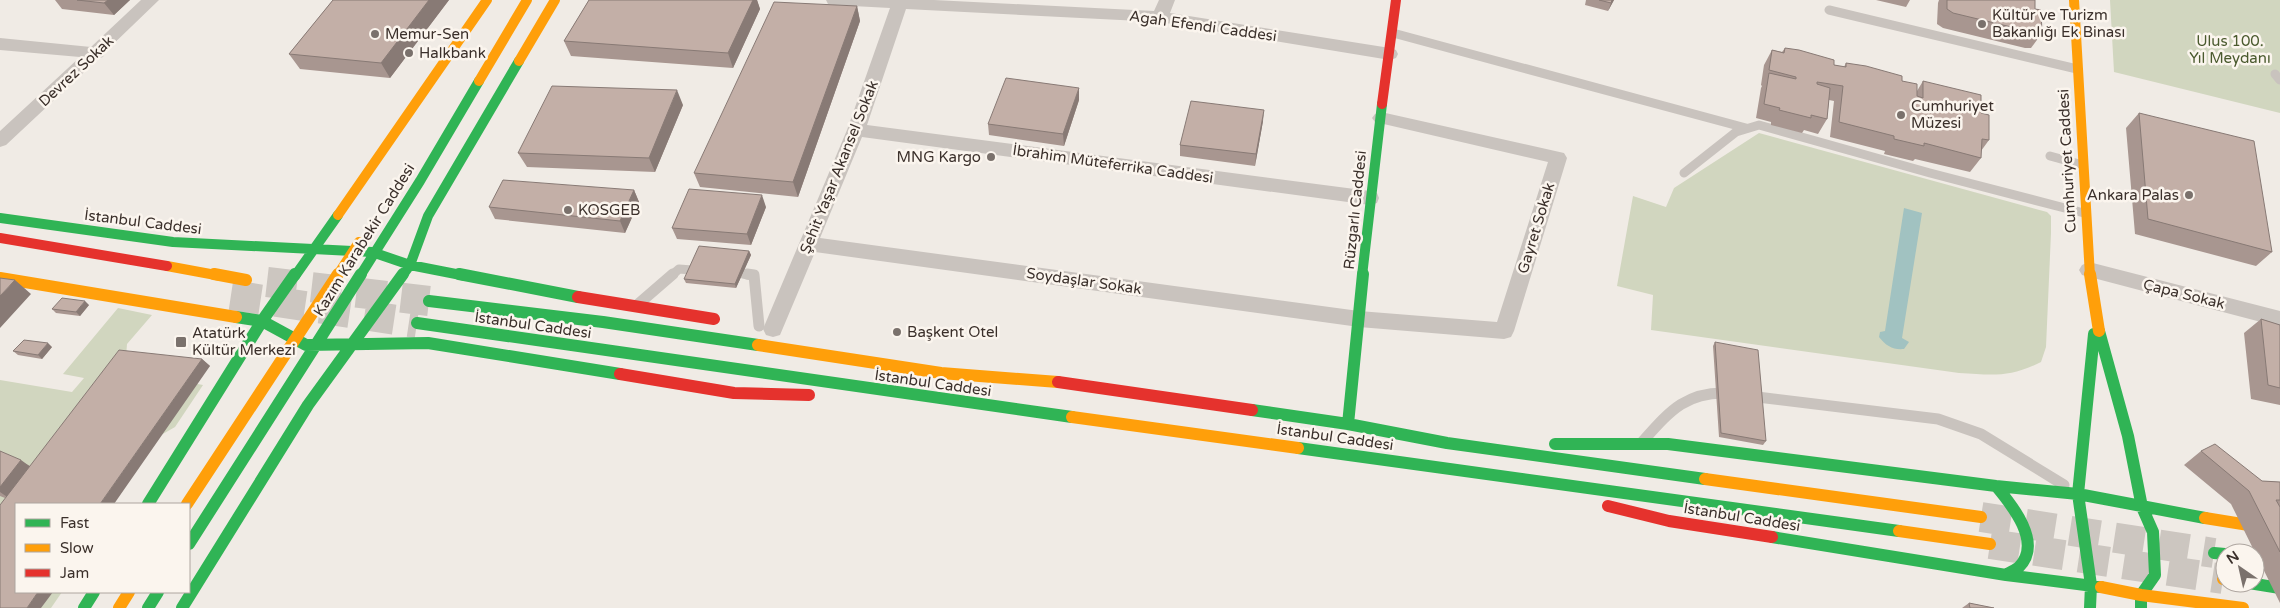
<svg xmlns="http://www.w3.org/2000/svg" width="2280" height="608" font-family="'Varela Round',sans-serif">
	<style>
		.green { fill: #d1d6bf }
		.water { fill: #a1c2c1 }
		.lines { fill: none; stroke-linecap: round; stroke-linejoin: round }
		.primary-tunnel { stroke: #ccc6c0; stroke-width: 30; stroke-dasharray: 30 15; stroke-linecap: butt }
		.lane-far1 { stroke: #c9c3be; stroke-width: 9 }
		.lane { stroke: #c9c3be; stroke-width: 11 }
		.street { fill: #c9c3be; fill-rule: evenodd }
		.fast-far1 { stroke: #30b455; stroke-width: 10 }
		.fast { stroke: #30b455; stroke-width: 12 }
		.slow-far1 { stroke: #ff9f0a; stroke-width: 10 }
		.slow { stroke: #ff9f0a; stroke-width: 12 }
		.jam-far1 { stroke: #e5322d; stroke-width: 10 }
		.jam { stroke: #e5322d; stroke-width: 12 }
		.wall { fill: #a89690 }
		.shaded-wall { fill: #887a75 }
		.building { fill: #c3afa7; stroke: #887a75 }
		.poi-dot { fill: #7a716c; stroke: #fbf5ee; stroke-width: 2 }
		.labels { text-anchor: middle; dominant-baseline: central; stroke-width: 5; stroke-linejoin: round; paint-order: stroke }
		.poi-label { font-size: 15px; fill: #3b302b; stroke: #fbf5ee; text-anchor: start }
		.street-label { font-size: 15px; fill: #3b302b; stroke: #fbf5ee }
		.park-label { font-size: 15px; fill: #4a5a2e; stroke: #fbf5ee }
	</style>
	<rect width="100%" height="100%" fill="#f0ebe5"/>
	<path class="green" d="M2110,0H2280V113L2114,72Z
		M1759,133L2047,212L2051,216V233L2046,347L2041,362C2009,378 1993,375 1959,373L1651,330L1653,295L1617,286L1633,196L1666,207L1674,188Z
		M118,308L152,315L127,344L125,370L203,385L175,427L142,446L16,504V592H62L51,608H0V380L72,392L84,378L63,374Z"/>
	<path class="water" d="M1904,208L1922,213L1902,338L1909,342L1904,349C1893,350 1886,346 1879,337L1880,332L1885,331Z"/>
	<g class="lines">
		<path class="primary-tunnel" d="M267,282L429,301
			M231,295L417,323
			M1981,517L2214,553
			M1990,544L2223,579"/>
		<path class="lane-far1" d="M1829,10L2077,69
			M1393,33L1746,128
			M2275,74L2280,80
			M2050,156L2083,165
			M1684,173L1736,132L1759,125L1930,173L2084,213
			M743,274L754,276
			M671,276L679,269L692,270"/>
		<path class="lane" d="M747,274L754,275L759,326
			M636,306L673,274
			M1749,396L1938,419L1981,434L2064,485
			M1643,441C1669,412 1686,391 1728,393"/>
		<path class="street" d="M141,0H159L105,52L103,57L99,58L6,145L0,147V131L80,57L0,50V38L91,47Z
			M826,0H934L1154,11L1159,0H1175L1170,13L1390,48L1396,50L1398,54L1396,58L1390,60L1160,22L906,9L867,125L1370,191L1377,193L1379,198L1377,203L1370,205L862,137L820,238L1359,311L1497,322L1548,162L1375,122L1372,118L1375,114L1381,112L1564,153L1567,158L1514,331L1511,337L1504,339L1359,327L815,252L780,335L773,337L766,335L763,329L847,130L890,8L834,5L828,4Z
			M2089,262L2280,311V327L2082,275L2079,270L2082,265Z"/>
		<path class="fast-far1" d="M0,218L173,242L372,252L410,265L466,276
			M295,276L338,215
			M360,276L420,181L479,81
			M402,276L410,265L428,216L519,61
			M1362,276L1382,104"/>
		<path class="fast" d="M459,274L578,297
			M429,301L603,322L758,345
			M236,317L262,321L306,345L428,343L620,374
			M417,323L1072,417
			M2099,331L2128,436L2142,507L2153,532L2155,575L2141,595V608
			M1252,410L1348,424L1447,443L1705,479
			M1348,424L1363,274
			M1555,444H1668L1996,486L2078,494L2205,518
			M1298,448L1899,531
			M1996,486C2012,505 2043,543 2019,567C2016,570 2010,572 2006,575
			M148,504L262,321L295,274
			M1772,537L2006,575L2101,587
			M189,544L361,274
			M2214,553L2225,554
			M2255,558L2280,562
			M2249,583L2280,588
			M84,608L94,592
			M148,608L158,592
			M182,608L308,405L403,274
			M2090,608L2091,585L2078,494L2094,334"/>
		<path class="slow-far1" d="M2074,0L2090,276
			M519,61L555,0
			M479,81L527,0
			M338,215L487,0
			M167,266L221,276
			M337,276L359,242"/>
		<path class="slow" d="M214,274L246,280
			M2090,274L2099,331
			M0,278L236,317
			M758,345L941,373L1058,382
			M1072,417L1298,448
			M1705,479L1981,517
			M187,504L338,274
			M2205,518L2280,530
			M1899,531L1990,544
			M2223,579H2225
			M2101,587L2141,595L2243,608
			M119,608L129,592"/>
		<path class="jam-far1" d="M1382,104L1396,0
			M0,238L167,266"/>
		<path class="jam" d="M578,297L714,319
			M620,374L734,393L809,395
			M1058,382L1252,410
			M1608,506L1669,521L1772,537"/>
	</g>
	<path class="wall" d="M55,0H130L114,15L62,9Z
		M333,0H449L390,78L300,69L289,54Z
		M589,0H757L760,9L733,68L571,56L564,41Z
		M1586,0H1614L1608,11L1585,5Z
		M1876,0H1910L1906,7Z
		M1939,0H2035V9L2042,33L2031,48H2025L1943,28L1937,24L1938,3Z
		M857,6L860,21L798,197L700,187L694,173Z
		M1785,48L1834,65L1844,67L1846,63L1902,81L1917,91L1923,81L1981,113L1989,140L1981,151V158L1970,172L1915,159L1913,161L1884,154L1885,151L1830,137L1834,101L1829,100L1827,119L1818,134L1804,130L1802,133L1771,125V122L1756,118L1761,88L1762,86L1761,85L1764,65L1772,50L1782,52Z
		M1079,100L1064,146L989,135L988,124Z
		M683,105L655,172L527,167L518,153Z
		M2139,113L2272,252L2256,266L2135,234L2126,128Z
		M1263,121L1255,166L1180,156V145Z
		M634,190L639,202L625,233L495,219L489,207Z
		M766,207L751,245L677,239L672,228Z
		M749,251L751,255L736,288L686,283L684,279Z
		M89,305L80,316L56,313L52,309Z
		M2261,319L2280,325V405L2251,399L2244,333Z
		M1715,342L1766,441L1763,445L1719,437L1713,346Z
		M52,347L42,359L18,355L13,351Z
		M202,359L210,366L5,498L0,496V451L30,466Z
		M2201,451L2262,481L2280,482V603L2231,504L2184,465Z
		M1969,603L1994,608H1962Z"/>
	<path class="shaded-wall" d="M108,0H130L114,15L104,3Z
		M429,0H449L390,78L381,63Z
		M753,0H757L760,9L733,68L728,53Z
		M1612,0H1614L1608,11L1611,3Z
		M857,6L860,21L798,197L793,182Z
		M1079,88V100L1064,146L1063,134Z
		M677,90L683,105L655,172L649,158Z
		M1264,110L1263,121L1255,166L1256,154Z
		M634,190L639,202L625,233L620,221Z
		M762,195L766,207L751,245L747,234Z
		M749,251L751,255L736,288L735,284Z
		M15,280L31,294L0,328V296Z
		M85,301L89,305L80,316L76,312Z
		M48,343L52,347L42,359L38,355Z
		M202,359L210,366L114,504H100Z
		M21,460L39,473L16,503L0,492V487Z
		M38,592H53L41,608H27Z"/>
	<path class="building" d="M77,0H108L104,3Z
		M333,0H429L381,63L289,54Z
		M589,0H753L728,53L564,41Z
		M1599,0H1612L1611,3Z
		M1947,0H2035V9L2041,10L2042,33H2036L1953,13L1947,9Z
		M774,2L857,6L793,182L694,173Z
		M1785,48L1799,50L1834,60V65L1846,67V63L1866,66L1902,76V81L1917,84V96L1923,98V81L1981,95V113L1989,115V140L1982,139L1981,158L1924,143V146L1894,139V136L1839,122L1843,86L1817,82V84L1830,88L1827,119L1811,115V118L1779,110L1780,108L1764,104L1769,73L1796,79V77L1769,70L1772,50L1784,53Z
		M1006,78L1079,88L1063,134L988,124Z
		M552,86L677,90L649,158L518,153Z
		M1191,101L1264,110L1256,154L1180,145Z
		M2139,113L2254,141L2272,252L2148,219Z
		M503,180L634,190L620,221L489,207Z
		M689,189L762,195L747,234L672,228Z
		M699,246L749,251L735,284L684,279Z
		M0,278L15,280L0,296Z
		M62,298L85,301L76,312L52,309Z
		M2261,319L2280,325V388L2268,385Z
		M24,340L48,343L38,355L13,351Z
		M1715,342L1758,350L1766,441L1721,433Z
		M119,350L202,359L100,504H16V592H38L27,608H0V505Z
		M2215,444L2262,481L2280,482V500H2276L2280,507V552L2249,491L2201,451Z
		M0,451L21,460L0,487Z
		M1969,603L1994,608H1970Z"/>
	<g class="poi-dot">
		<circle cx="1982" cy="24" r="5"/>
		<circle cx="375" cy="34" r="5"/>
		<circle cx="409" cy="53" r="5"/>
		<circle cx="1901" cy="115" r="5"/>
		<circle cx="991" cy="157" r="5"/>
		<circle cx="2189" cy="195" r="5"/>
		<circle cx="568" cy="210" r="5"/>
		<circle cx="897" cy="332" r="5"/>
		<rect x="175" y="336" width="12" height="12" rx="2.5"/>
	</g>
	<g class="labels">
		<g class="poi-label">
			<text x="1992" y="15">Kültür ve Turizm<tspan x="1992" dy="17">Bakanlığı Ek Binası</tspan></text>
			<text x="385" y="34">Memur-Sen</text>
			<text x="419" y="53">Halkbank</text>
			<text x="1911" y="106">Cumhuriyet<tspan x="1911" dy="17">Müzesi</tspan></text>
			<text x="981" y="157" text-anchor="end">MNG Kargo</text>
			<text x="2179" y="195" text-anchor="end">Ankara Palas</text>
			<text x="578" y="210">KOSGEB</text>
			<text x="907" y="332">Başkent Otel</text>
			<text x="192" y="333">Atatürk<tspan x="192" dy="17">Kültür Merkezi</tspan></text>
		</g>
		<g class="street-label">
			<text transform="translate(1203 26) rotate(8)">Agah Efendi Caddesi</text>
			<text transform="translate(76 71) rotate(-43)">Devrez Sokak</text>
			<text transform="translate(2067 161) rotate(-93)">Cumhuriyet Caddesi</text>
			<text transform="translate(1113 164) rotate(8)">İbrahim Müteferrika Caddesi</text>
			<text transform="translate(839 167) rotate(-68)">Şehit Yaşar Akansel Sokak</text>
			<text transform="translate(1355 210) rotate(-84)">Rüzgarlı Caddesi</text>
			<text transform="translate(143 222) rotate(7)">İstanbul Caddesi</text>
			<text transform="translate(1536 228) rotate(-73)">Gayret Sokak</text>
			<text transform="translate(364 240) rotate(-58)">Kazım Karabekir Caddesi</text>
			<text transform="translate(1084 281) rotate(8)">Soydaşlar Sokak</text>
			<text transform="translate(2184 294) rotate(14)">Çapa Sokak</text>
			<text transform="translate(533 325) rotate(8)">İstanbul Caddesi</text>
			<text transform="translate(933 383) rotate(8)">İstanbul Caddesi</text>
			<text transform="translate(1335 437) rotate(8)">İstanbul Caddesi</text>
			<text transform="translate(1742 517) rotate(9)">İstanbul Caddesi</text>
		</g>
		<g class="park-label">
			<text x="2230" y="41">Ulus 100.<tspan x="2230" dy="17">Yıl Meydanı</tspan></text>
		</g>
	</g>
	<rect x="15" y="503" width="175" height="90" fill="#fbf5ee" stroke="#aea6a0"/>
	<rect x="25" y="519" width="25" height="8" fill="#30b455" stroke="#aea6a0"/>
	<text x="60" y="528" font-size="15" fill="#3b302b">Fast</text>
	<rect x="25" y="544" width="25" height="8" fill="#ff9f0a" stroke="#aea6a0"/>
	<text x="60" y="553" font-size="15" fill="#3b302b">Slow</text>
	<rect x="25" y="569" width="25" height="8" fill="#e5322d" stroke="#aea6a0"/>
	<text x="60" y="578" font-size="15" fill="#3b302b">Jam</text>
	<g transform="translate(2240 568) rotate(326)"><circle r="24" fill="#fbf5ee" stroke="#aea6a0"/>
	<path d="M0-4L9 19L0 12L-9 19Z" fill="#7a716c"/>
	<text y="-8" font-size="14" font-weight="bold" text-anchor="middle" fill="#3b302b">N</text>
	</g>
</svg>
